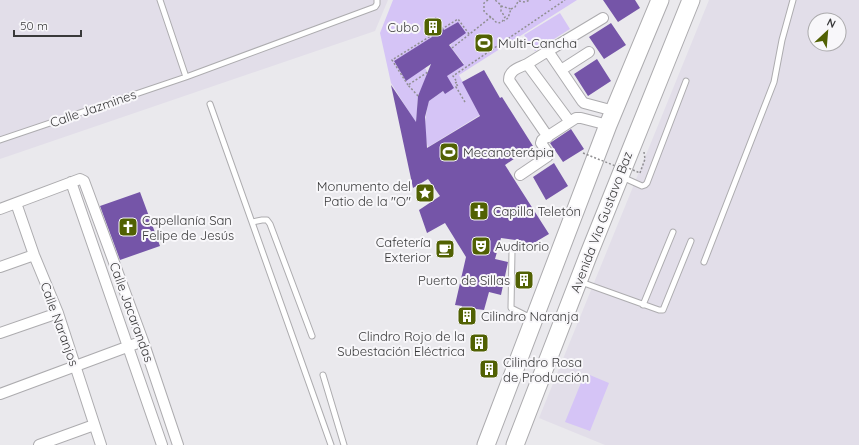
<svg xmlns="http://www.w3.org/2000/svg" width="859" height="445" font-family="Quicksand,sans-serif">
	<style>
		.built { fill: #e2dee9; fill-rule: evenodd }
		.green { fill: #d5c4f6 }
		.building { fill: #7555a8 }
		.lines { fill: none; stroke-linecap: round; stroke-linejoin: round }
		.service-casing { stroke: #adacaf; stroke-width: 7 }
		.minor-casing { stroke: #adacaf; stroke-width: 12 }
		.primary-casing { stroke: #adacaf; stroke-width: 19 }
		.path { stroke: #908f92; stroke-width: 1.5; stroke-dasharray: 2 2; stroke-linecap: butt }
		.service { stroke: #fff; stroke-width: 5 }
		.minor { stroke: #fff; stroke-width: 10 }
		.primary { stroke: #fff; stroke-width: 17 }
		.path-bridge { stroke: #908f92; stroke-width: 1.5; stroke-dasharray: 2 2; stroke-linecap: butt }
		.labels { text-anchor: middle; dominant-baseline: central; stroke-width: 4; stroke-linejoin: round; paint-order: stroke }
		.poi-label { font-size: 13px; fill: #39393a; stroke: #f8f7fa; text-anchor: start }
		.street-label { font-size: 13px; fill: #39393a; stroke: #f8f7fa }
	</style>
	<rect width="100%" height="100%" fill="#eae9ed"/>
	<path class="built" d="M0,0H388L375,31L0,159Z
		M709,0H859V445H605L539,418ZM815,20H839V44H815Z"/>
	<path class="green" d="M393,0H577L459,75L480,115L428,147C423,132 425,116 429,101L443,91L445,94L447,76L464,64L450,46L453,42L458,22L394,61L406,80L425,68L428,73L418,96L416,123L391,83L380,33Z
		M560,13L570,29L535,51L524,35Z
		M585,373L609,383L590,431L565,422Z"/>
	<path class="building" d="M603,0H635L640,8L618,22Z
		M436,17L444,30L458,22L466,33L449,45L464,65L447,76L454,88L445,94L443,91L429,101L425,117L427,148L480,116L462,82L484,70L500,98L502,97L533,146L505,165L549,234L527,247L523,241L501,238L495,259L508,262L501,295L489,292L484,310L476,309L474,320L467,323L462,321L460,317L462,306L455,305L466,257L445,223L427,233L419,210L440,196L428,179L413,188L391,85L416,122L418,96L431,64L406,81L394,61L432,37L424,25Z
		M611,23L626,45L604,59L589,37Z
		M597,59L611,81L588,96L574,74Z
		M571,129L584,149L563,162L550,143Z
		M554,163L568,186L546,200L533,177Z
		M140,192L160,246L120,260L100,206Z
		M516 279a8 8 0 1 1 16 0a8 8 0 1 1-16 0Z
		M471 342a8 8 0 1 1 16 0a8 8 0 1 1-16 0Z
		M481 369a8 8 0 1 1 16 0a8 8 0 1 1-16 0Z"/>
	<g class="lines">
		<g class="service-casing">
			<path id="service" d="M160,0L186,77
				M210,104L331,445
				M0,140L186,77L375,7L377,4V0
				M622,177L642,186L645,185L647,183L686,81
				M252,222L262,220H267L270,224L312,336
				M512,251L511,308L531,318
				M704,262L774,82L782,40L793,0
				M581,282L659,310H663L691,241
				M643,305L673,232
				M323,375L344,445"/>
		</g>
		<g class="minor-casing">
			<path id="minor" d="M603,18L548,51L582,101L584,103L614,111
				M527,64L548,51
				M561,70L589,52
				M548,137L509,80C509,70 519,68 527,64L570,122
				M520,175L548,156V153L541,143L542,140L576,118H581L608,125
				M71,182L162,445
				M16,203L34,255L58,313L101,445
				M0,209L80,179L84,181L143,341L178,445
				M0,267L34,255
				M0,333L58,313
				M0,394L143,341
				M39,445L94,425"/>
		</g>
		<g class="primary-casing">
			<path id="primary" d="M486,445L608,125L660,0
				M515,445L588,256L691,0"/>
		</g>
		<path class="path" d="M488,0L484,3V11C486,14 490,16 492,18C496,22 496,24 502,22L505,17L501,11V5L495,0
			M549,0H552
			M519,1L525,2L530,0
			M501,6L511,9L508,18L504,21
			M511,9L515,7L519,0
			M452,48L491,17
			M408,85L392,60L458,19L469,34
			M418,96L408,85L428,72
			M465,102L456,87L458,86L455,83L457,82L453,76L565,0
			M640,173L645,159L644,152"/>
		<use href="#service" class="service"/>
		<use href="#minor" class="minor"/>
		<use href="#primary" class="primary"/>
		<path class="path-bridge" d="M583,153L618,167L619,164L640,173"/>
	</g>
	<defs>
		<g id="building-square" transform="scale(1)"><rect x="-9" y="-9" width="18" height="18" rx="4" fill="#516103" stroke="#f8f7fa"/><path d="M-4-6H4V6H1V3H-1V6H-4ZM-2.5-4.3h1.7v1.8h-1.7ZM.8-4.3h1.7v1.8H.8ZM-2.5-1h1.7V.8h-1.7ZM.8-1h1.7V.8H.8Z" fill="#fff"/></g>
		<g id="stadium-square" transform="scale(1)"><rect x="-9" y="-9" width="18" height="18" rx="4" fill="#516103" stroke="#f8f7fa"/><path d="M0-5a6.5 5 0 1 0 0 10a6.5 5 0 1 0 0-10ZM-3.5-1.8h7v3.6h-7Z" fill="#fff"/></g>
		<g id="sight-square" transform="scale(1)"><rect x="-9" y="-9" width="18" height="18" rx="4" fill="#516103" stroke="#f8f7fa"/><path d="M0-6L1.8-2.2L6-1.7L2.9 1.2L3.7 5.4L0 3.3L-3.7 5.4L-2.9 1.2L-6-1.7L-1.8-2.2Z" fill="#fff"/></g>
		<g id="church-square" transform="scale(1)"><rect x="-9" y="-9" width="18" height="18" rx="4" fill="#516103" stroke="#f8f7fa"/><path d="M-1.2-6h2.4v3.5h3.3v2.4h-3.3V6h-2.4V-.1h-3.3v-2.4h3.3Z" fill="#fff"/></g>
		<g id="theatre-square" transform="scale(1)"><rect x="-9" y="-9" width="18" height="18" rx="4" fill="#516103" stroke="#f8f7fa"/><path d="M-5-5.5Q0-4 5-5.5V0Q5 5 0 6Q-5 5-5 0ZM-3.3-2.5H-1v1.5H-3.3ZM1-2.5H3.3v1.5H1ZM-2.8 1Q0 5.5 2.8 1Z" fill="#fff"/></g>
		<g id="cafe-square" transform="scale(1)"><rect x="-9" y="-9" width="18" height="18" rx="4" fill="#516103" stroke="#f8f7fa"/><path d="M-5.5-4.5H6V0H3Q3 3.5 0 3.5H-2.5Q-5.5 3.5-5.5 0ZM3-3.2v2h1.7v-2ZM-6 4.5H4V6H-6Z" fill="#fff"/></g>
	</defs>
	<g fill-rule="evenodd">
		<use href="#building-square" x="433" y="27"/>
		<use href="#stadium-square" x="484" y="43"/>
		<use href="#stadium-square" x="449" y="152"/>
		<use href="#sight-square" x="425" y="193"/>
		<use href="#church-square" x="479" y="211"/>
		<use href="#church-square" x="128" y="227"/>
		<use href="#theatre-square" x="481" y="246"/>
		<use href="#cafe-square" x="445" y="249"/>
		<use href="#building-square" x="524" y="280"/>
		<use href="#building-square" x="467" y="316"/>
		<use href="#building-square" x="479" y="343"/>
		<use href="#building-square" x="489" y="369"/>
	</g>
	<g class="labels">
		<g class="poi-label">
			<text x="419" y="27" text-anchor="end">Cubo</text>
			<text x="498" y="43">Multi-Cancha</text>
			<text x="463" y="152">Mecanoterápia</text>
			<text x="411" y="186" text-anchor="end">Monumento del<tspan x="411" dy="15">Patio de la "O"</tspan></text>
			<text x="493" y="211">Capilla Teletón</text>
			<text x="142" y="220">Capellanía San<tspan x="142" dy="15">Felipe de Jesús</tspan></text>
			<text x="431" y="242" text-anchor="end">Cafetería<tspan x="431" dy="15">Exterior</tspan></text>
			<text x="495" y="246">Auditorio</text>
			<text x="510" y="280" text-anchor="end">Puerto de Sillas</text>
			<text x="481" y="316">Cilindro Naranja</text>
			<text x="465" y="336" text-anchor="end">Clindro Rojo de la<tspan x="465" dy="15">Subestación Eléctrica</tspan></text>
			<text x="503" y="362">Cilindro Rosa<tspan x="503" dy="15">de Producción</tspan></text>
		</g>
		<g class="street-label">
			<text transform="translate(93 108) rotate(-19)">Calle Jazmines</text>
			<text transform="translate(601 222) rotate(-69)">Avenida Via Gustavo Baz</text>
			<text transform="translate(132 312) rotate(70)">Calle Jacarandas</text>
			<text transform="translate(60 324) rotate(70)">Calle Naranjos</text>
		</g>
	</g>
	<g transform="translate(827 32) rotate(26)"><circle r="19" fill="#f8f7fa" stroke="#acabad"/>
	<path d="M0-3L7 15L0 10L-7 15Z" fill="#516103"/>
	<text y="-6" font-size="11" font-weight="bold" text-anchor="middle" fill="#39393a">N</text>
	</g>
	<path d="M14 30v6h67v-6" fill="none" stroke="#39393a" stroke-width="2"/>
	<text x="20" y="30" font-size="12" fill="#39393a" stroke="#f8f7fa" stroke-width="3" paint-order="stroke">50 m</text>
</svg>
